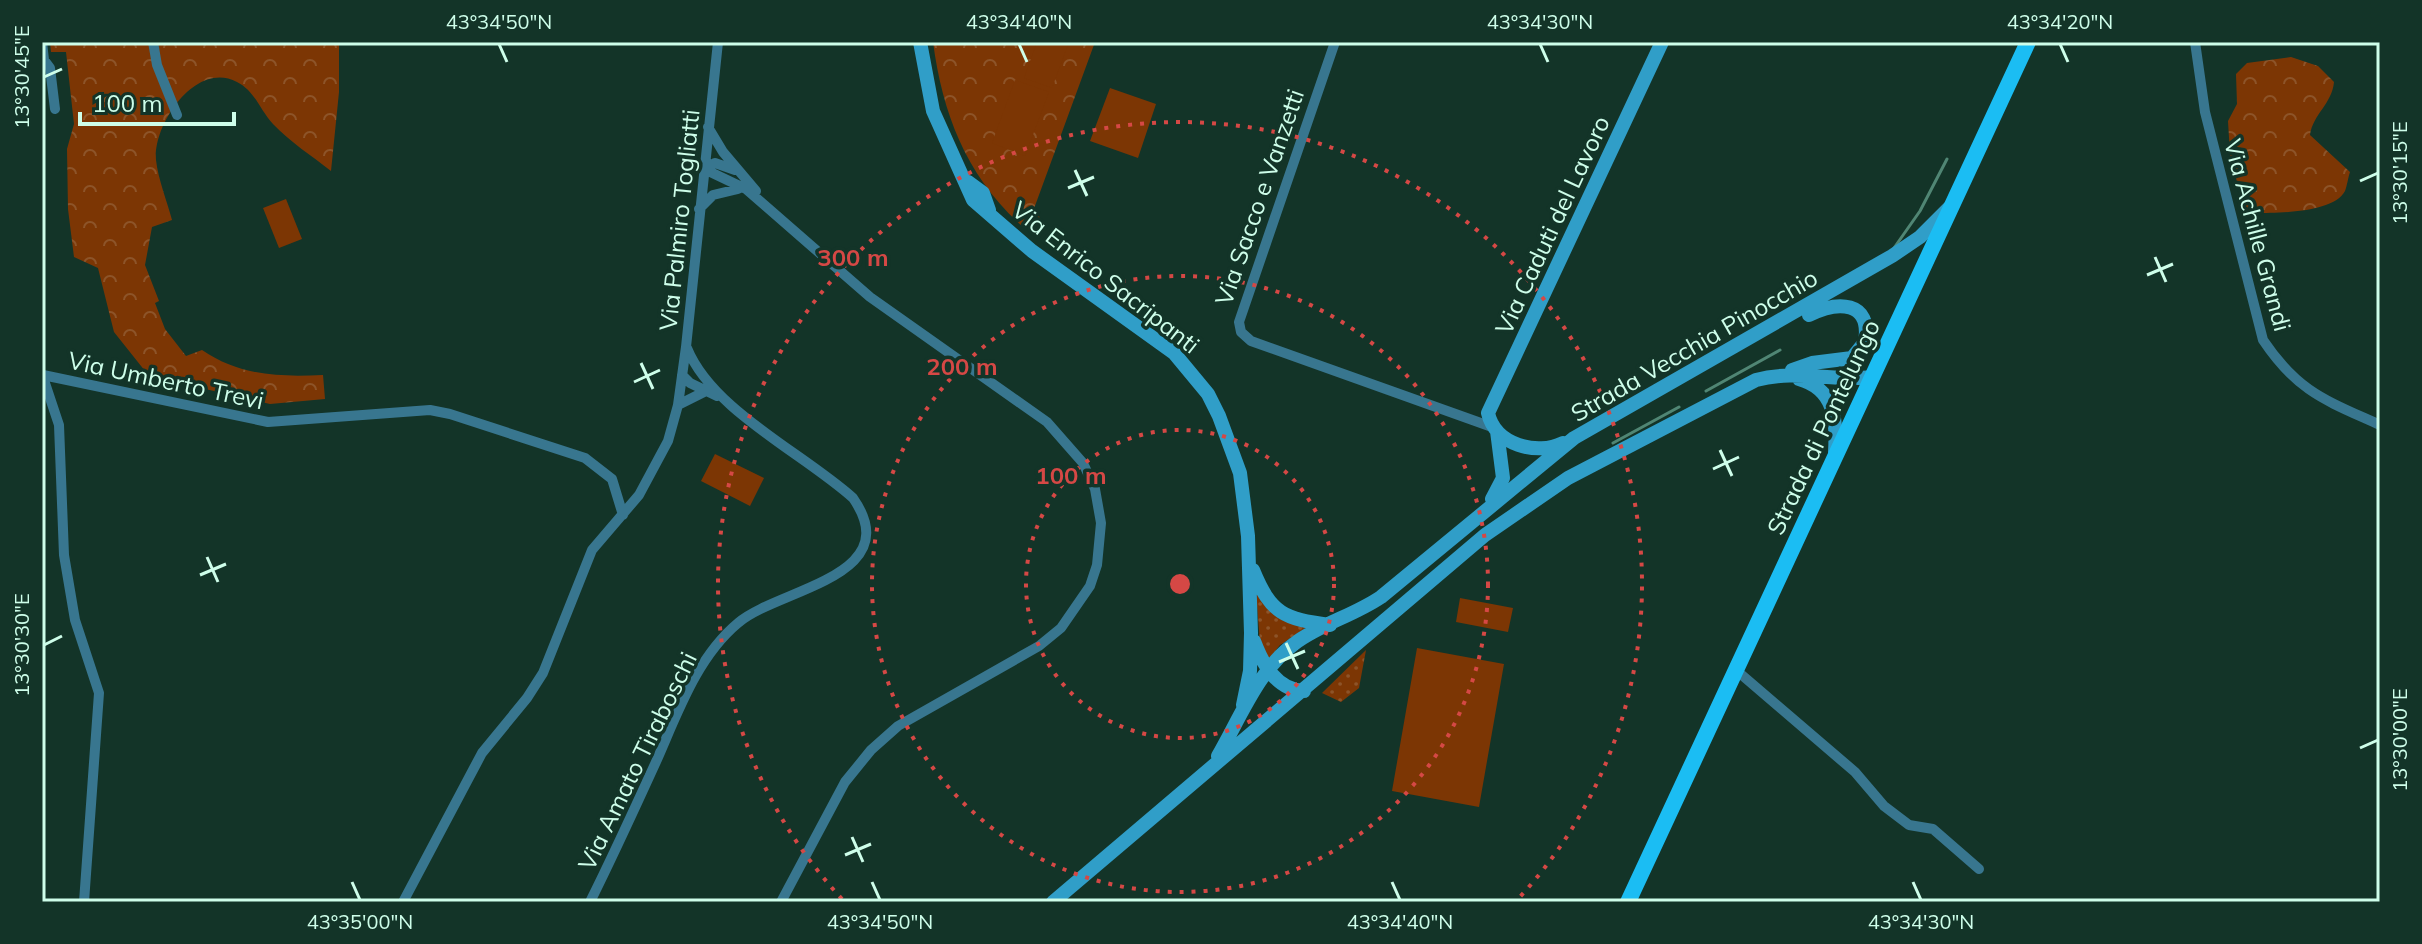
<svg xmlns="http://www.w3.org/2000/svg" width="2422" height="944" font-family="Mulish,sans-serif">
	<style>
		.grass { fill: url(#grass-dots) }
		.forest { fill: url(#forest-crowns) }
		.garden { fill: #7c3604 }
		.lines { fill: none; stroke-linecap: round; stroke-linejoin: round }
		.stream { stroke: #508674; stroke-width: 3 }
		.street { stroke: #38768f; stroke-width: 10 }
		.secondary { stroke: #309ec8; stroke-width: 14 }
		.primary { stroke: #1bbdf3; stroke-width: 16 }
		.ticks { fill: none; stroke: #cefeea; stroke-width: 3 }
		.ring { fill: none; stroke: #d54845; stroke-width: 4; stroke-dasharray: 4 8 }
		.labels { text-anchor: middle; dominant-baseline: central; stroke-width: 7; stroke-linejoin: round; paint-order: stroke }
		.street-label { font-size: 24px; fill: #cefeea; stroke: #133428 }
		.centre { fill: #d54845; stroke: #133428; stroke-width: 4 }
		.ring-label { font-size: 24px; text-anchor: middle; font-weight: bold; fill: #d54845; stroke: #133428; stroke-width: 7; stroke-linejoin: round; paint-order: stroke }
		.neatline { fill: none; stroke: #cefeea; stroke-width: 3 }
		.ticks-label { font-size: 20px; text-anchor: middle; fill: #cefeea }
	</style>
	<defs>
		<pattern id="grass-dots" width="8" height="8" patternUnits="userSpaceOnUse" patternTransform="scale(2)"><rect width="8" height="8" fill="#7c3604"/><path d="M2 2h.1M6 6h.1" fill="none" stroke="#8d5429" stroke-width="1.8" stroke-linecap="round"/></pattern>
		<pattern id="forest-crowns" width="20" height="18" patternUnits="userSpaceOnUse" patternTransform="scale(2)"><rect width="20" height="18" fill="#7c3604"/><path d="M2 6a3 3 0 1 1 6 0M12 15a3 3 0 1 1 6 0" fill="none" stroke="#8d5429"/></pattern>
	</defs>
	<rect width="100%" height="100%" fill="#133428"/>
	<path class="grass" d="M1256,593L1282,620L1307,627L1280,645L1268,660L1260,643Z
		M1366,650L1359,688L1341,702L1322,693Z"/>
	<path class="forest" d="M50,42H339V92L331,171C312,156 290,142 273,124C260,110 255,91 237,82C196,60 153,124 156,160C158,179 167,201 172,220L152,227L145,265L159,301L155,303L165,329L186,356L202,350C240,376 279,377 323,375L325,399L270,404L149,376L114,332L98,268L74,257L68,209L67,149L74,124L66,52H51Z
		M933,42H1095L1032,214L1040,217L1032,227L1024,228C967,177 943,116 933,42Z
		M2291,57L2318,66L2334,82C2332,104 2313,114 2310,135L2350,172C2348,178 2347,186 2345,191C2333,214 2272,213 2249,213L2240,194L2230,154L2228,121L2237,104L2236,74L2247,63Z"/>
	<path class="garden" d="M1037,42H1069L1052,88L1024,78Z
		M1015,80L1049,92L1025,156L992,143Z
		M1110,88L1156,104L1138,158L1090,141Z
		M286,199L302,239L279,248L263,208Z
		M715,454L764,478L750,506L701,481Z
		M1460,598L1513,608L1508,632L1456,622Z
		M1417,648L1504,664L1479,807L1392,791Z"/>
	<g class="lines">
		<path class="stream" d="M1894,248L1920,211L1947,159
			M1706,391L1780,350
			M1613,443L1679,407"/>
		<path class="street" d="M42,42L44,60L50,68L55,109
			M153,42L157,65L177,115
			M1335,42L1239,322L1241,332L1251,341L1492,427
			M2195,42L2205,112L2263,340C2298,392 2325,400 2380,425
			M708,127L723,152L756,191
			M704,169L746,189L870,297L1047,422L1083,463L1095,489L1101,523L1097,565L1090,586L1061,628L1039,646L898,726L871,750L845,782L781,902
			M704,169L715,163L735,170
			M699,209L713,195L738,189
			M42,374L59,425L64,555L75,620L99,693L84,902
			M43,375L268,422L430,410L450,414L585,458L612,479L623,515
			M682,375L690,383L717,396
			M678,405L706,391
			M1736,670L1855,772L1884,806L1909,825L1933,829L1979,869
			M403,902L482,753L527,698L543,673L592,550L639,495L668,441L678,405L686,347L718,42
			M590,902C613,856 634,810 655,764C677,715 696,658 738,623C777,589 908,577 853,498C803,453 712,410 687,348"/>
		<path class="secondary" d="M920,42L933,111L973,200L1032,251L1174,353L1208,394L1219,416L1240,473L1248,536L1251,633L1250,671L1243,705
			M968,182L983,193L989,210
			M1792,370L1812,363L1852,358L1865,342C1872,300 1837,301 1809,315
			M1799,379C1835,389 1837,420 1835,452
			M1563,443C1537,456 1495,445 1488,413L1662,42
			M1492,499L1503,478L1497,431
			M1253,570C1271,614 1284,619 1330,625
			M1254,641C1263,665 1277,690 1304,691
			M1218,756C1239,720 1259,669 1294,644C1320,624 1353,616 1381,597L1574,438L1892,256L1920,237L1949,208
			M1053,902L1485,535L1568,478L1756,380C1796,369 1833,382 1872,377"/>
		<path class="primary" d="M1628,902L2028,42"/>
	</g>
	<path class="ticks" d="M499,44L507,62M1019,44L1027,62M1540,44L1548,62M2060,44L2068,62M44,77L62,69M1075,170L1087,196M2360,181L2378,173M1068,188L1094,177M2155,257L2166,282M2147,275L2173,264M641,363L653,389M634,382L660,370M1720,450L1732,476M1713,469L1739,457M207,557L218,582M200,575L226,564M1286,643L1298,669M44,645L62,636M1279,662L1305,651M2360,748L2378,740M852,837L863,862M845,855L871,844M352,882L360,900M872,882L880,900M1392,882L1400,900M1913,882L1921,900"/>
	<g class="ring">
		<circle cx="1180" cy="584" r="154"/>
		<circle cx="1180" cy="584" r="308"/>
		<path d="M842 899A462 462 0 1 1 1518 899"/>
	</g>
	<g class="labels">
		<g class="street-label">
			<text transform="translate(1259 197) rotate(-71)">Via Sacco e Vanzetti</text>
			<text transform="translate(679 220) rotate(-84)">Via Palmiro Togliatti</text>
			<text transform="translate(1552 225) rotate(-65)">Via Caduti del Lavoro</text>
			<text transform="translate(2258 235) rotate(75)">Via Achille Grandi</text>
			<text transform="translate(1106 277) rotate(38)">Via Enrico Sacripanti</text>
			<text transform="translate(1694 345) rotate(-30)">Strada Vecchia Pinocchio</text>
			<text transform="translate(166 380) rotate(12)">Via Umberto Trevi</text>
			<text transform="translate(1823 427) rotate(-65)">Strada di Pontelungo</text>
			<text transform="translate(637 761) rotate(-64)">Via Amato Tiraboschi</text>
		</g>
	</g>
	<circle cx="1180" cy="584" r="12" class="centre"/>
	<g class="ring-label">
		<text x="853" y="266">300 m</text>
		<text x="962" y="375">200 m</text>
		<text x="1071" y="484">100 m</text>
	</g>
	<rect width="2422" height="944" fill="none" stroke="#133428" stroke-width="88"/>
	<path d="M80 112v12h154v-12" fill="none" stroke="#cefeea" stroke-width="4"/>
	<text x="92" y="112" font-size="24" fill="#cefeea" stroke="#133428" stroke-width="6" paint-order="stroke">100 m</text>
	<rect x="44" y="44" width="2334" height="856" class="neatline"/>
	<g class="ticks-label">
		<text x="499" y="29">43°34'50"N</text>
		<text x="1019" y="29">43°34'40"N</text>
		<text x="1540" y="29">43°34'30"N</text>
		<text x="2060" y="29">43°34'20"N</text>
		<text transform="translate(22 77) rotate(-90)" y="7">13°30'45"E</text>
		<text transform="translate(2400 173) rotate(-90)" y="7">13°30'15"E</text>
		<text transform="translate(22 645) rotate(-90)" y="7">13°30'30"E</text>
		<text transform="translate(2400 740) rotate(-90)" y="7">13°30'00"E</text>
		<text x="360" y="929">43°35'00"N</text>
		<text x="880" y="929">43°34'50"N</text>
		<text x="1400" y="929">43°34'40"N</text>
		<text x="1921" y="929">43°34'30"N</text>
	</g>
</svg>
